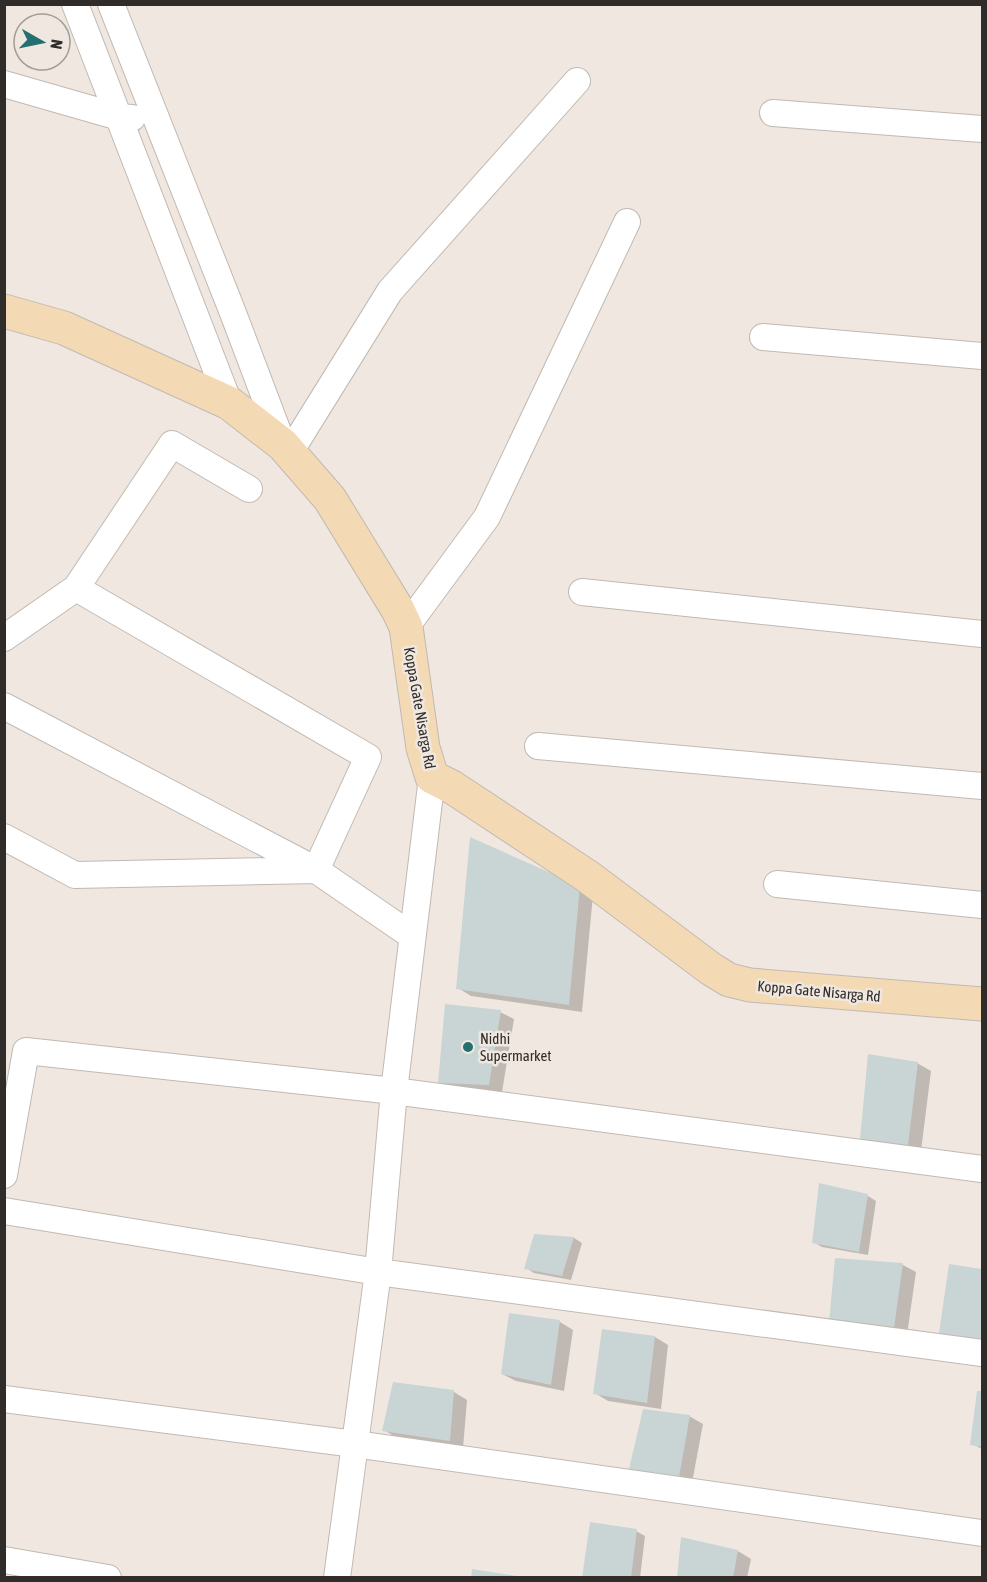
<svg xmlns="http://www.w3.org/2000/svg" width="987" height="1582" font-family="'Asap Condensed',sans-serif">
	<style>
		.shadow { fill: #0003 }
		.building { fill: #c9d5d5 }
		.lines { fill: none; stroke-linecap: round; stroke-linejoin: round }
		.street-casing { stroke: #c1b9b2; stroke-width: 28 }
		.secondary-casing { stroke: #c1b9b2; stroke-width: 35 }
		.street { stroke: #fff; stroke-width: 26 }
		.secondary { stroke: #f4dab4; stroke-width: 33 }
		.poi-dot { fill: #246f70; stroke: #f0e8e0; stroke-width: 2 }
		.labels { text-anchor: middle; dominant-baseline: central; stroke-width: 5; stroke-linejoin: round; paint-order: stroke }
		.street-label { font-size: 15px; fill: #2f2c29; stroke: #f0e8e0 }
		.poi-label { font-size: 15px; fill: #2f2c29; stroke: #f0e8e0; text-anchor: start }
	</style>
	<rect width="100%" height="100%" fill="#f0e8e0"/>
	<path class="shadow" d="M579,887L593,895L582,1012L471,996L458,988Z
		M500,1012L514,1019L502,1092L453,1090L440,1082Z
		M917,1063L931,1071L921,1151L875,1146L861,1138Z
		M868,1196L876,1201L868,1255L822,1247L813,1242Z
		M535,1235L574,1238L582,1243L571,1280L534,1273L526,1268Z
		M903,1265L916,1272L907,1335L830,1322Z
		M950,1265L982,1270V1350Z
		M510,1315L560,1322L573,1330L564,1391L516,1381L502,1374Z
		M604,1331L655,1337L668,1345L661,1409L608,1401L595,1393Z
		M454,1392L467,1400L463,1448L397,1438L384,1430Z
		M979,1392H982V1449L972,1444Z
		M689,1416L703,1424L692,1483L644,1476L631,1468Z
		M636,1531L645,1536L640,1578H583Z
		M738,1551L751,1559L747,1578H679Z"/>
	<path class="building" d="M470,837L580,886L569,1005L456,989Z
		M445,1004L501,1010L489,1085L438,1083Z
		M868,1054L918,1062L908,1145L860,1139Z
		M819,1183L868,1194L859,1252L812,1243Z
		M534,1234L574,1237L562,1276L524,1269Z
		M835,1258L903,1263L894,1328L829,1322Z
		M949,1264L982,1269V1345L938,1340Z
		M509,1313L560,1320L551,1385L501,1374Z
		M602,1329L655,1336L647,1403L593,1394Z
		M393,1382L454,1390L450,1441L382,1431Z
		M977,1391H982V1447L970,1445Z
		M643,1409L690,1415L679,1477L629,1469Z
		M590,1522L637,1529L631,1578H582Z
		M681,1537L738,1550L733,1578H677Z
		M472,1569L517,1576V1578H471Z"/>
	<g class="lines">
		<g class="street-casing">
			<path id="street" d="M75,4L229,403
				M111,4L233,313L283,445
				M4,84L119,117L132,118
				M773,113L982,129
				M763,337L982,356
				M290,452L390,291L577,81
				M582,592L982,634
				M406,627L487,517L627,222
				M4,638L76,588L172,444L249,489
				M4,706L316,870L412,936
				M538,746L982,786
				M4,837L75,875L316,870L368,757L76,588
				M777,884L982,905
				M4,1175L26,1051L394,1091L982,1169
				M4,1211L378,1272L982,1353
				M4,1399L355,1444L982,1533
				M4,1560L108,1578
				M337,1578L378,1272L394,1091L432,777"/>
		</g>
		<g class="secondary-casing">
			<path id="secondary" d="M4,311L64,328L229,403L283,445L330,499L398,610L406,627L423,748L432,777L452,787L587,876L711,969L729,980L750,985L982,1004"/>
		</g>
		<use href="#street" class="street"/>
		<use href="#secondary" class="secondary"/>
	</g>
	<circle class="poi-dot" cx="468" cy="1047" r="6"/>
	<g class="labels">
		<g class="street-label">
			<text transform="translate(420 708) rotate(80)">Koppa Gate Nisarga Rd</text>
			<text transform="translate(819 991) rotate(5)">Koppa Gate Nisarga Rd</text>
		</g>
		<g class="poi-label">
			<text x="480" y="1038">Nidhi<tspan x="480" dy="17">Supermarket</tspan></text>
		</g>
	</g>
	<rect width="987" height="1582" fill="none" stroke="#2f2c29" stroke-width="12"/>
	<g transform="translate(42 42) rotate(99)"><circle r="28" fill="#f0e8e0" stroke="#a39d97" stroke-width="1.5"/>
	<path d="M0-4.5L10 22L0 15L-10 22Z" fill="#246f70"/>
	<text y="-9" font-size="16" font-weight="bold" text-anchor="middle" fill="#2f2c29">N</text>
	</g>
</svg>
